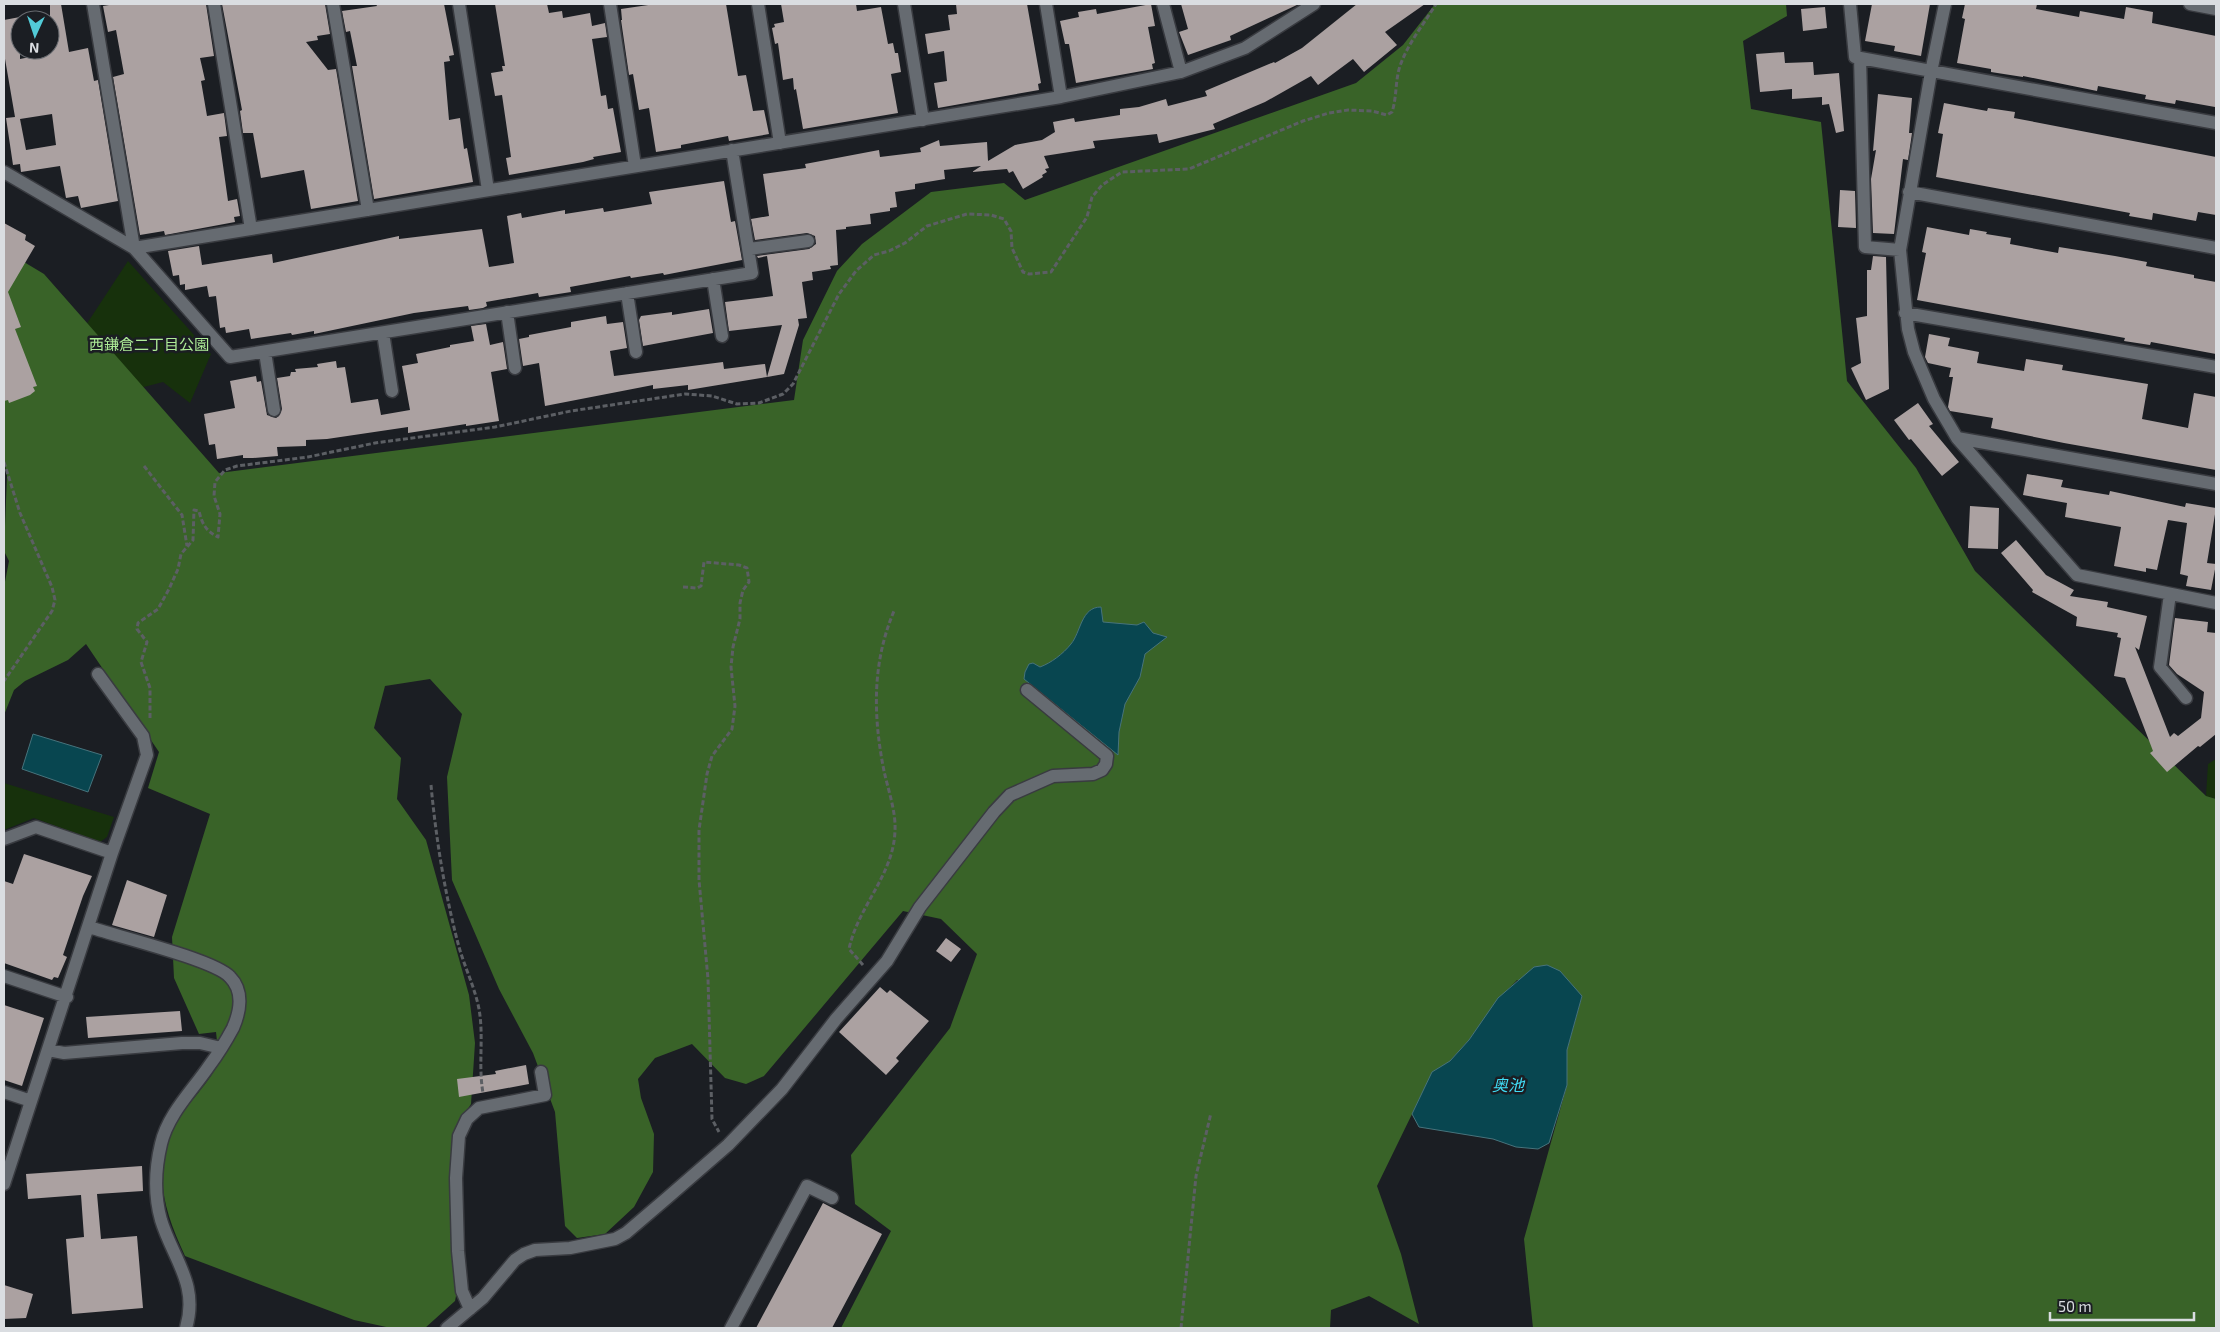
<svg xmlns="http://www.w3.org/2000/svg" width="2220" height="1332" font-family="'Exo 2','Noto Sans JP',sans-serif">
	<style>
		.green { fill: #17310c }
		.forest { fill: #396328 }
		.water { fill: #084650; stroke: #47737c }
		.building { fill: #aba1a1; fill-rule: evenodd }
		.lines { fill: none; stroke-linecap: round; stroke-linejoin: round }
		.minor-casing { stroke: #393b40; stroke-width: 15 }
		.path { stroke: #5c5f64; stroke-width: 3; stroke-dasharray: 5 2.5; stroke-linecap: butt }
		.minor { stroke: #666b71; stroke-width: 12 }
		.labels { text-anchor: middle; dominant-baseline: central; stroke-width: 5; stroke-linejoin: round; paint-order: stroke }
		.park-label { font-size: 15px; fill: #aeec97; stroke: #1b1e23 }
		.water-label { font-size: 16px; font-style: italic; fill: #41ddf6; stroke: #1b1e23 }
	</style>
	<rect width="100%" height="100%" fill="#1b1e23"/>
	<path class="green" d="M128,261L211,354L190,403L163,382L140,388L84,328Z
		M2216,759V799L2206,796L2208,764Z
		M4,783L114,817L107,837L100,842L34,818L4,830Z"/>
	<path class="forest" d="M1435,4H1786L1787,16L1743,41L1751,109L1821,122L1847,381L1916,468L1975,571L2206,796L2216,799V1328H1533L1524,1239L1567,1085V1050L1582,996L1517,980L1497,1001L1469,1040L1450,1061L1432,1073L1377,1186L1401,1254L1419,1324L1369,1296L1331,1310L1330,1328H841L891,1231L855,1204L851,1155L950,1028L977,954L941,919L903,911L764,1076L746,1084L725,1078L692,1044L655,1058L638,1079L641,1098L654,1134L653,1172L634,1207L605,1234L577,1238L565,1226L555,1112L533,1053L499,989L452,880L447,777L462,714L430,679L385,686L374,728L401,758L397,799L426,840L469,995L475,1043L471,1104L460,1121L452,1167L451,1233L459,1281L455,1301L425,1328H391L354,1320L185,1256C164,1210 151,1172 176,1123C183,1108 215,1077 217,1063C219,1054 217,1042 216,1032L199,1034L174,978L172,937L210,814L148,788L159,752L86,644L68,660L25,681L14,690L4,715V587L9,561L4,551L7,476L4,459V250L44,274L219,473L794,400L803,340L837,271L862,244L931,192L1004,183L1025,200L1356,83L1403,45Z"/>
	<path class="water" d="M1101,607L1103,622L1137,625L1144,622L1153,633L1167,637L1145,654L1140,677L1125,704L1119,732L1118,755L1024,679L1025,672L1029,664L1033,663L1040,667C1051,663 1063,654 1071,644C1081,632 1081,607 1101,607Z
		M33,734L102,755L88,792L22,769Z
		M1547,965L1560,971L1582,996L1567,1050V1085L1549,1143L1538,1149L1516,1147L1493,1139L1419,1127L1412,1114L1432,1072L1450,1061L1469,1040L1498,998L1534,967Z"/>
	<path class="building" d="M50,4H61L69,52L88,48L94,81L98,80L118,201L81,208L78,196L66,198L60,166L21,172L20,164L13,165L6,118L15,117L4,53V20L20,17V59L50,53ZM52,114L56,145L26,150L20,119Z
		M115,4H206L214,56L200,58L205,80L201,81L207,116L224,113L227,136L219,137L228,201L237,199L240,216L234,217L235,222L165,235L164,231L140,235L113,77L124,74L116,30L108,32L103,6Z
		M222,4H325L330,34L317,36L318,40L306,42L328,70L336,69L358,201L311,209L304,170L261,178L253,133H243L240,111L242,110Z
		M376,4H444L454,55L449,56L450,61L444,62L449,120L460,118L464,149L467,148L473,182L374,199L352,66H357L350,31L346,32L342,11L377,6Z
		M495,4H547L549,13L562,11L563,18L590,13L592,26L605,23L607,37L592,39L601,96L606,95L608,109L613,108L621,152L593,157L594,159L583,162L509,175L506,158L511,157L502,95L495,96L491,73L503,71L502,66H505Z
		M655,4H726L738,76L746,75L753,111L764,110L769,134L729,141L728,136L681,145V148L656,152L649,108L639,110L633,74L629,75L621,20H622L621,9Z
		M781,4H856L857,11L881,7L888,44L893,43L895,53H898L901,72L891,74L898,113L803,129L796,89L794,90L793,78L783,80L778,43L775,44L772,28L775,27L774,24L784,22Z
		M956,4H1027L1041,83L1038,84L1039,90L938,108L934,83L947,81L944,51L928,54L925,34L950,30L948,15L957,14Z
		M1151,4L1155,26L1148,27L1155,63L1152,64L1153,69L1076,83L1069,44H1065L1060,21L1079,17L1078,12L1096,9L1097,14Z
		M1181,4H1299L1230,36L1231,40L1188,55L1179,32L1188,29Z
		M1357,4H1425L1385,32L1397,45L1364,72L1353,59L1318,85L1311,76L1265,102L1213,124L1215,129L1159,143L1157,134L1093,141L1095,148L1044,156L1049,168L1045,169L1047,172L1042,175L1043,177L1023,189L1013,171L1009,173L1007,169L972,172L981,166L944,170L945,179L915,184V189L895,192L897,207L890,208V211L870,214L871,224L846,227V229L836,230L838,265L830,266L831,269L812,272L813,280L802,282L807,318L798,319L799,325L784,374L767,377L782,325L729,331L725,302L773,296L767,256L758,258L757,256L809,249L816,244L815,236L807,233L755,240L751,219L769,216L763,174L806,168L805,164L879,150L880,157L921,152L920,148L939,140L940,146L987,142L988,161L1015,145L1042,140L1055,132L1053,122L1074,118L1075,122L1120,115V109L1139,107L1166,99L1168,106L1207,96L1205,91L1274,62L1275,63L1302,48Z
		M1872,4H1930L1921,56L1894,51L1895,46L1865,41Z
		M1965,4H2037L2036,9L2079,17L2080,11L2124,19L2126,7L2153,12L2152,23L2216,36L2215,107L2176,100L2175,104L2145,99L2146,95L2098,86L2097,91L2023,76V77L1991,72V69L1957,63L1965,19L1962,18Z
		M1825,7L1827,28L1803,31L1801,9Z
		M1784,52L1785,63L1813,62L1814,75L1839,73L1844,131L1836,133L1829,104L1822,105V97L1792,99V89L1760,92L1756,54Z
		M1878,94L1912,98L1909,133H1912L1911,140L1908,160L1903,159L1894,234L1873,233L1871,179L1876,150L1873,151Z
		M1944,103L1987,111L1988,108L2015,112L2014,118L2216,157V215L2198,212L2196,221L2153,213L2152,220L2129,216L2130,213L1936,177L1943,134L1938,133Z
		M724,181L731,222L735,221L742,260L664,275L663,273L631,278L630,276L570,287L571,292L539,297L538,293L486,302L487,306L483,308L469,310L468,306L414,313L314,334V331L292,335L291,333L251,339L249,329L226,333L225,327L220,328L216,296L209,297L207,286L185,290V284L180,285L179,275L173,276L168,251L199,246L202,265L272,254L273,263L399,236V239L482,229L489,267L514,263L507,216L521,213L522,218L565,210V214L603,208L604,212L652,204L649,192Z
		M1840,190L1855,191L1856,228L1838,227Z
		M4,223L26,235L25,240L35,246L8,292L21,327L15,329L37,386L33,387L35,391L30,395L9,403L8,400L4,401Z
		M1927,227L1969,235L1970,229L1987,232L1986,234L2011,238L2010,244L2058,253L2059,247L2115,256L2147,262L2146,266L2194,275V278L2216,282V354L2151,342L2150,345L2124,341L2125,338L1917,300L1926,253L1922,252Z
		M1873,256L1886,257L1889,389L1866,400L1851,368L1861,363L1856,318L1867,316V270H1871Z
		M709,309L713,333L643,346L639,320L641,316L672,312V315Z
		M606,316L607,324L623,322L627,348L610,351L614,376L723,362L724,369L765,364L767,377L688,390V385L653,389V385L545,406L539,363L523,366L519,339L529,337V335L571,327V322Z
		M486,324L490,345L503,342L507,369L491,372L499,421L466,426V424L408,433V427L327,439L306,440V446L277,447L278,456L253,458H243V455L217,459L215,444L209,445L204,414L235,408L230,381L256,376L257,382L261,381L267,415L276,418L279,416L282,409L277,378L290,376L291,372H296L295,369L318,367L317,364L336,361L337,368L345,367L351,403L378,399L381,415L410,410L402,366L418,363L416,354L450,347V345L474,341L471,326Z
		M1929,334L1950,338L1948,346L1979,352L1977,363L2024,371L2026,359L2063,365L2062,370L2148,384L2142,419L2188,428L2194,393L2216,397V470L2064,443L1991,428L1993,418L1950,411L1948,407L1953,377H1949L1951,368L1928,363L1925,357Z
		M1918,403L1933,424L1929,426L1959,462L1942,476L1911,439L1909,440L1894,420Z
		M2027,474L2063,480L2061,487L2109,495L2110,491L2185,507L2186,503L2216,508L2207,563L2216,564L2211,590L2186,586L2188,576L2180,574L2187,523L2168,520L2157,570L2146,568V572L2114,566L2121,527L2065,517L2067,503L2023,495Z
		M1970,506L1999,508L1998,549L1968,548Z
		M2016,540L2046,575L2074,590L2070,596L2108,602L2107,607L2147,616L2139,650L2135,647L2170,737L2174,733L2178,736L2201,718L2204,692L2177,674L2169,665L2175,618L2208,622L2207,632L2216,633V734L2200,747L2198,746L2167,772L2150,753L2153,751L2125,678L2114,676L2121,638L2117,637L2118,633L2076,626L2077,617L2032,592L2033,590L2001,553Z
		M24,854L92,876L83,896L63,955L67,957L58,978L54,977L52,980L4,963V881L13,884Z
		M127,880L167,895L154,937L112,925Z
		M946,938L961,949L951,962L936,951Z
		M880,987L887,993L890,990L929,1021L896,1058L899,1061L886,1075L839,1032Z
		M4,1005L44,1018L22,1086L4,1080Z
		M180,1011L182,1031L88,1038L86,1017Z
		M526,1065L529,1084L459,1097L457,1079L496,1074L495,1071Z
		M142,1166L143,1191L97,1194L101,1239L137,1236L143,1308L72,1314L66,1239L84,1237L81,1195L28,1199L26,1174Z
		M823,1203L882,1234L832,1328H756Z
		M4,1285L33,1294L26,1318L4,1319Z"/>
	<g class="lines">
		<g class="minor-casing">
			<path id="minor" d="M93,4L134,248L1061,97L1181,72L1245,48L1314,4
				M214,4L251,229
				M333,4L368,210
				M459,4L488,190
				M610,4L635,166
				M758,4L780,143
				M904,4L923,120
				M1046,4L1061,97
				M1163,4L1181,72
				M1850,4L1855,57L2216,123
				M1945,4L1931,72L1900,250L1908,329L1914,352L1934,399L1957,438L2077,575L2216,603
				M2190,4L2216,9
				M1860,58L1865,247L1900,250
				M4,172L134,248L230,357L752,273L732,150
				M1909,192L2216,248
				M749,249L808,241
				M713,279L722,336
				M627,293L636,352
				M507,312L515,368
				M1905,313L2216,367
				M383,333L392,391
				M265,352L274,410
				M1957,438L2216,484
				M2170,594L2160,667L2186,698
				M4,839L36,827L112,853
				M89,927C116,936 215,960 230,977C244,991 240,1012 233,1028C226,1041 218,1054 209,1066C192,1091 168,1114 161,1144C155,1169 154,1195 161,1220C173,1259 199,1284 186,1328
				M4,976L67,997
				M48,1050L64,1053L182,1043H200L221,1048
				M4,1092L31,1101
				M4,1184L112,853L147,755L143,736L98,674
				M470,1309L462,1291L458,1251L456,1178L459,1136L467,1119L479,1108L545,1095L541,1072
				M447,1328L483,1298L515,1260L524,1254L535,1250L570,1248L615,1239L626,1233L667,1198L728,1145L782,1089L836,1019L887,961L920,907L994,812L1010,795L1053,776L1093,774L1102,770L1106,764L1107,756L1027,690
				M731,1328L807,1186L832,1198"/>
		</g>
		<path class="path" d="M4,462L20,513L52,587L55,600L52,611L4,681
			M144,466L182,515L187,546
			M683,587L697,588L701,586L704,562L739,565L747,568L749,582L743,590L740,603V619L733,647L731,667L735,706L732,729L712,756L707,774L699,830V880L708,979L712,1119L719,1132
			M150,718V688L141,662L147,642L137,629L138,623L158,609L169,589L178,569L181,554L193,540L194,510L199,511C202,524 206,531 218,537L220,514L214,496L215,482L225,470L237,466L308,457L375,443L495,427L571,411L685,394L712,396L737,404L759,403L783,394L793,384L839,294L856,271L874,255L889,251L905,243L927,226L967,214L991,215L1004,219L1011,231L1012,248L1023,272L1029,274L1051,272L1087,217L1092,197L1102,185L1122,172L1189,169L1303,121L1329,113L1348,110L1372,111L1387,115L1392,112C1397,97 1395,81 1400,66C1408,43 1424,24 1436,4
			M431,785C436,839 445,895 459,947C465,968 475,988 479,1009C484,1037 478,1065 483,1093
			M863,965L849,949C858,906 894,875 895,830C896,812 888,789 884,771C873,716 872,663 894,611
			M1181,1328L1196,1176L1211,1113"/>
		<use href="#minor" class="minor"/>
	</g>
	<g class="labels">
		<g class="park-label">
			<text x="149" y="344">西鎌倉二丁目公園</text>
		</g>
		<g class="water-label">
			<text x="1508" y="1084">奥池</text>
		</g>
	</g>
	<rect width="2220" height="1332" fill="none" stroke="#dadde1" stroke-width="10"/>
	<g transform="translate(35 35) rotate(183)"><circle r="24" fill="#1b1e23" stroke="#676a6f"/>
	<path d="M0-4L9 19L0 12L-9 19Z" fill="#52cbd7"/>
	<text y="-8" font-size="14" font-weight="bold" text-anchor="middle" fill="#dadde1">N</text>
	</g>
	<path d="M2050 1312v8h144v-8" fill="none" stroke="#dadde1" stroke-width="2.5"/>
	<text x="2058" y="1312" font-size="15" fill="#dadde1" stroke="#1b1e23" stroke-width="4" paint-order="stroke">50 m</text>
</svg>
